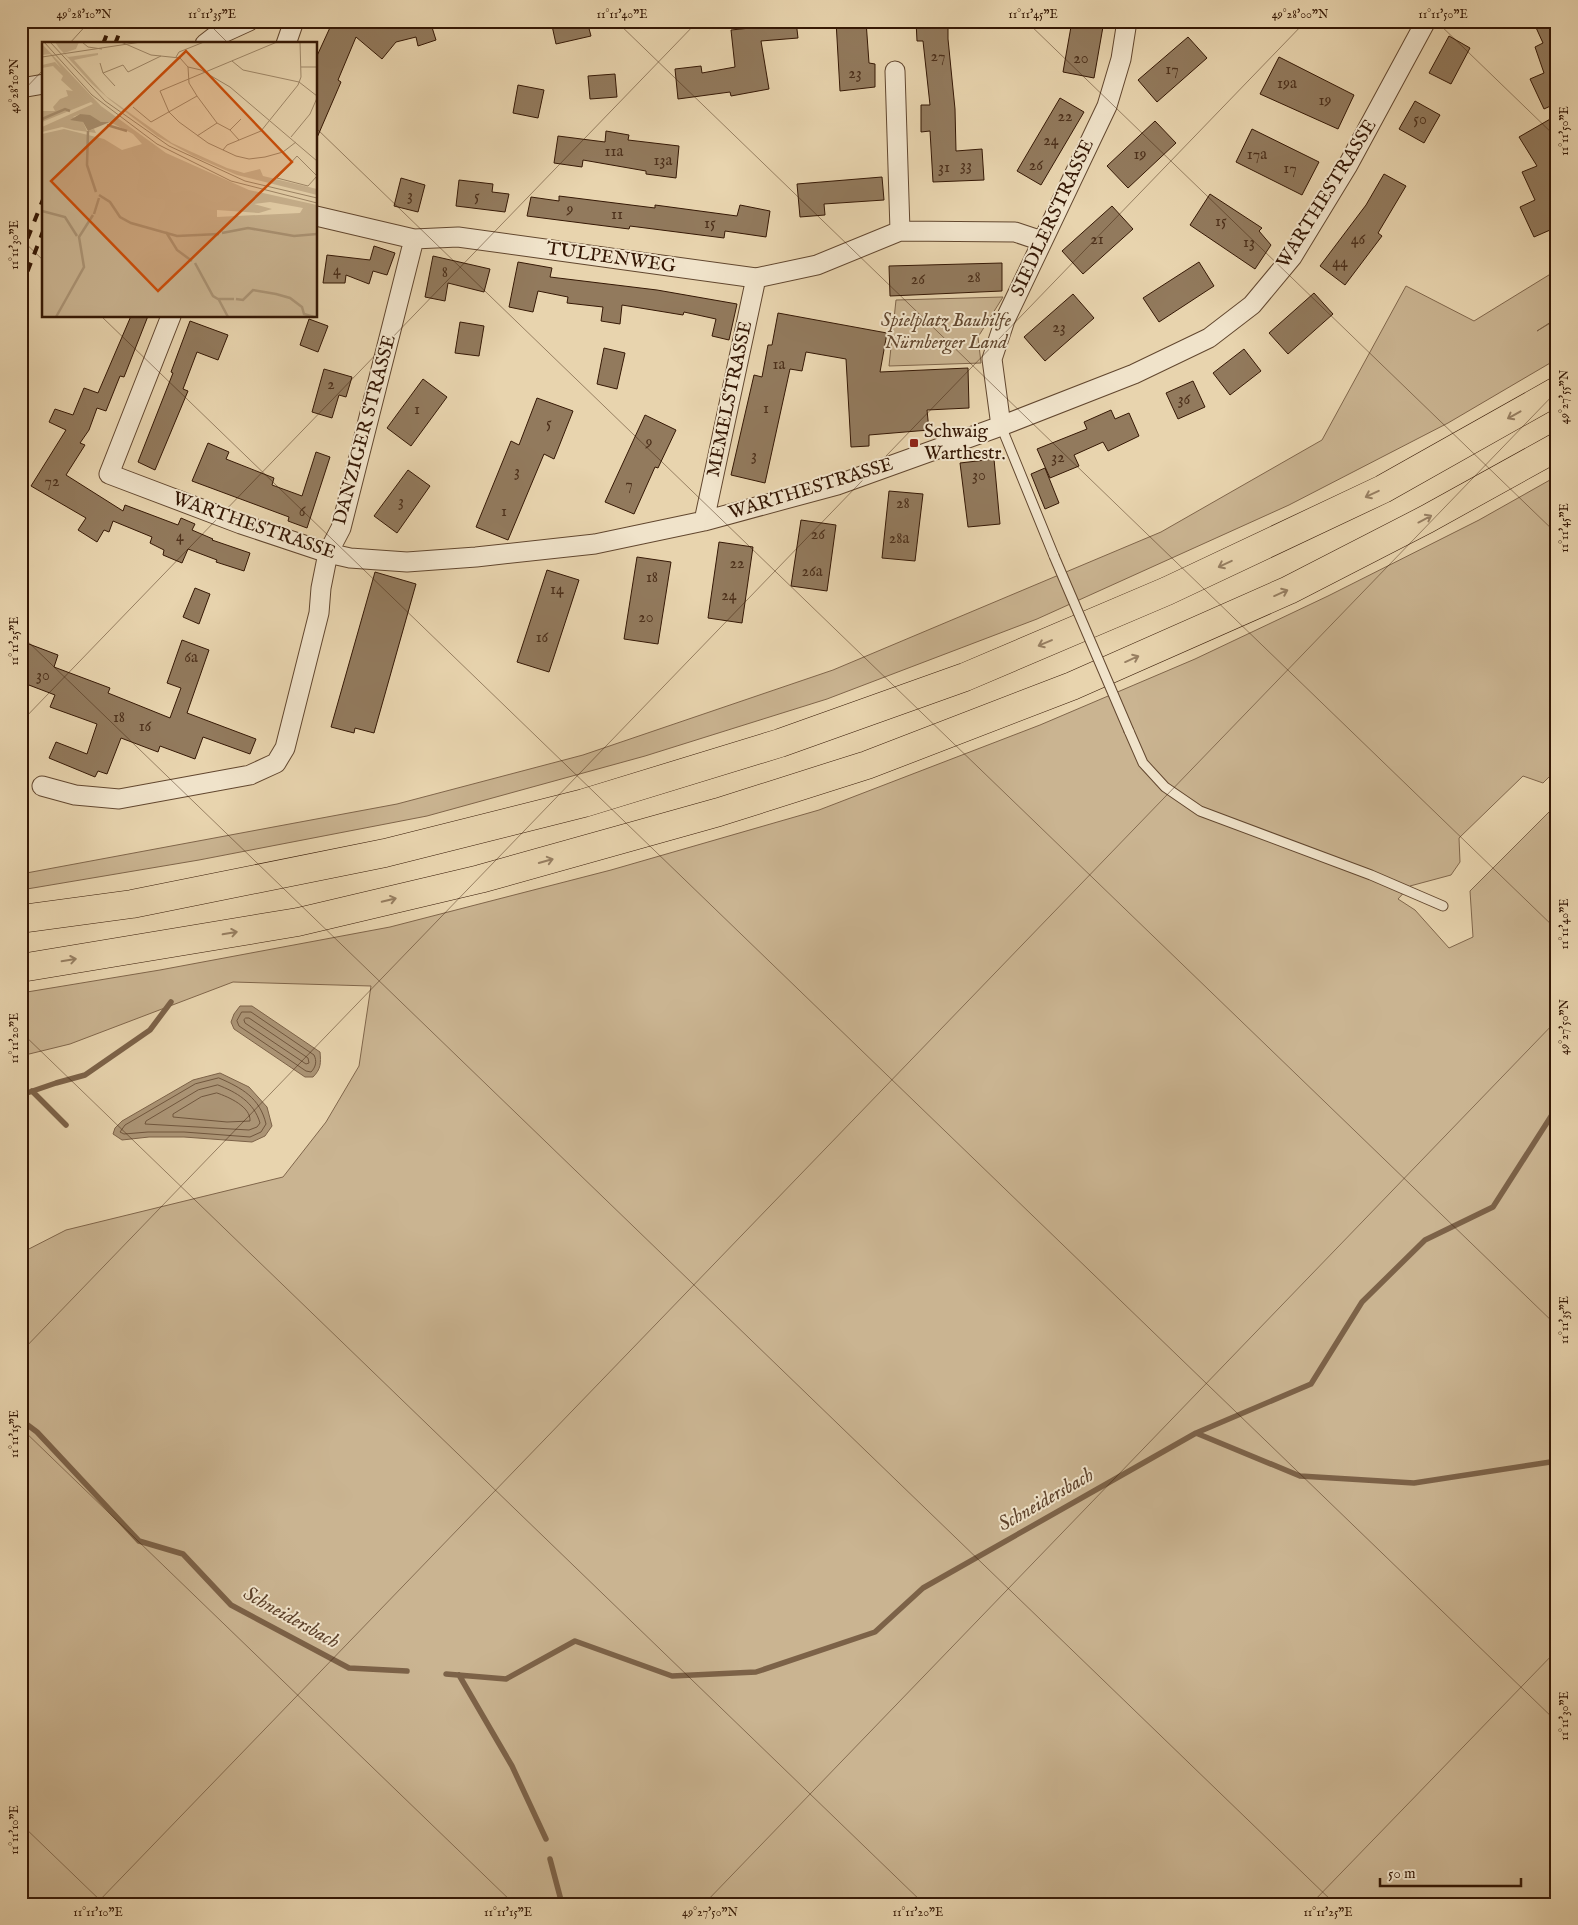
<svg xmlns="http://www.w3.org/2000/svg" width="1578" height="1925" font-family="'IM FELL English',serif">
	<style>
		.green { fill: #cab491; stroke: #80664b }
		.water { fill: #ab9475; stroke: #7c6248 }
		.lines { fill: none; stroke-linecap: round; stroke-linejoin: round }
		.shore { stroke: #70563d; stroke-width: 1 }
		.stream { stroke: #7c6248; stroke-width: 5.5 }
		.building { fill: #927a5d; stroke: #351805 }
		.lane-casing { stroke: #62472f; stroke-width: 11 }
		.street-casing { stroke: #62472f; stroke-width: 21 }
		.highway-casing { stroke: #351805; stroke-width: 29 }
		.lane { stroke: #f0e3ca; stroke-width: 9 }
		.street { stroke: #f0e3ca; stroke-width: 19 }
		.highway { stroke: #e8d4ae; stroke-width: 28 }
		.rail { stroke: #351805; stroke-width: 4; stroke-dasharray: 9 9; stroke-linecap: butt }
		.lane-bridge-casing { stroke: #62472f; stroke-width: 11; stroke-linecap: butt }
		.lane-bridge { stroke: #f0e3ca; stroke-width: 9 }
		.oneway { stroke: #977f62 }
		.ticks { fill: none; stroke: #351805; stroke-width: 1; stroke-opacity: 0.45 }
		.poi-dot { fill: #8f2418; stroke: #f0e3ca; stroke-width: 2 }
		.labels { text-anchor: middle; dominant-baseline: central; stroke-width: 4; stroke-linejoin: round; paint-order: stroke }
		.number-label { font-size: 16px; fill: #4c301b }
		.street-label { font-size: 19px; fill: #351805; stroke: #f0e3ca }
		.park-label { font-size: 19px; font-style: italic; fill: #62472f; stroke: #f0e3ca }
		.poi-label { font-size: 19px; fill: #351805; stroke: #f0e3ca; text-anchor: start }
		.water-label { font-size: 20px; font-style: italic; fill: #5e432c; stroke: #f0e3ca }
		.inset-river { fill: none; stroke: #ab9475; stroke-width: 2.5 }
		.inset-road { fill: none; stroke: #a0896a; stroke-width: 1 }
		.view { fill: #cd4f0b; fill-opacity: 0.15; stroke: #cd4f0b; stroke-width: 2.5 }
		.inset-edge { fill: none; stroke: #351805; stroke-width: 2.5 }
		.neatline { fill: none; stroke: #351805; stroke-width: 2 }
		.ticks-label { font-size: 12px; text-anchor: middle; fill: #351805 }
	</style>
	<rect width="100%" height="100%" fill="#e8d4ae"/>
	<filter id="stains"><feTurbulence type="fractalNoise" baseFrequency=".004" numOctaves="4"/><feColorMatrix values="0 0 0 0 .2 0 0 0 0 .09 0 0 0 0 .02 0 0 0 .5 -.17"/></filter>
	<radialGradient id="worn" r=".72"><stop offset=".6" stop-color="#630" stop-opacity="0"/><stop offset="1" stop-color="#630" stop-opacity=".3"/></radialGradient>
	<path class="green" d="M1557,270V318L1537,331L1557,319V359L1448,423L1289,505L1037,619L827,699L645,756L427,816L199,860L21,890V874L397,804L583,755L833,670L1161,532L1322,440L1406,286L1474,321Z
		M1003,297L978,337L981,363L889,366L896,300Z
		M1557,476V769L1543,783L1523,776L1459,838L1460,862L1451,875L1410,886L1398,899L1415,910L1449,948L1473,937L1470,891L1557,804V1904H21V1253L66,1230L283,1177L326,1122L359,1066L371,986L233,982L70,1044L21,1056V993L160,970L390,927L611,870L819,810L1040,725L1195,659L1328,596L1479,520Z"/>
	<path class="water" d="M240,1006H252L320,1052C321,1063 321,1069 313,1077H305L234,1029L231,1022L234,1014Z
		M220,1073L249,1087L267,1107L272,1126L265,1136L252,1142L184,1137H149L122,1140L113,1134L115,1128L122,1121L193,1080Z"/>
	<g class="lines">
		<path class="shore" d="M242,1012H251L314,1055C317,1061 316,1067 311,1072L306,1071L239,1026L237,1021Z
			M246,1018H249L308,1058L309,1063L306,1064L245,1023L244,1020Z
			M219,1078C242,1088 260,1098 266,1124L261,1132L250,1137L184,1132H148L124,1134L120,1132L125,1125L195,1084Z
			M218,1085C236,1092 254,1102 260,1123L257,1127L249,1130L145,1124L146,1121L198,1090Z
			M217,1093C229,1097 251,1107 250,1121L227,1122L173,1117V1114L201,1097Z"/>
		<path class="stream" d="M32,1091L66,1125
			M21,1095L56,1083L85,1075L150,1030L171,1002
			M21,1420L37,1432L139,1541L183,1554L231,1605L349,1668L407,1671
			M1196,1433L1300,1476L1414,1483L1557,1461
			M446,1674L506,1679L575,1641L672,1676L756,1672L875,1632L923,1588L1196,1433L1311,1384L1362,1302L1425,1240L1493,1207L1557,1107
			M459,1675L512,1766L546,1839
			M550,1859L562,1904"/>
	</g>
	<path class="building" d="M333,21H430L436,40L418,46L416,37L396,42L382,59L356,37L338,80L341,82L316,140V58Z
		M551,21H587L591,36L556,44Z
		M796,21L798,38L761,41L769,89L731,96L730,92L678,99L675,69L701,66L702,73L735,67L731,30L780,25L779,22Z
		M836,21H866L869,63L875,64V87L840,91Z
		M916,21H948V39L955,109L956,151L982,149L984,180L933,182L930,131L921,132V105H930L923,41H917Z
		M1072,21H1104L1094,78L1063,72Z
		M1533,21H1557V103L1544,109L1530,79L1544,73L1535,47L1543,43Z
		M1449,36L1470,48L1451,84L1429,73Z
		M1188,37L1207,58L1157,102L1138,80Z
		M1279,57L1354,95L1338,129L1260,94Z
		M615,74L617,97L590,99L588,76Z
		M518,85L544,90L538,118L513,113Z
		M1060,98L1084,112L1041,185L1017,171Z
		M1415,101L1440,115L1424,143L1399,129Z
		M1552,118L1557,128V155L1552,159L1557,170V190L1552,192L1557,203V227L1534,237L1520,207L1535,200L1522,172L1537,166L1519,137Z
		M1155,121L1176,143L1128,188L1107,166Z
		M1252,129L1319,162L1302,195L1236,162Z
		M606,131L629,135L628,140L679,146L676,178L646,174V171L583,160L582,167L554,163L558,136L605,142Z
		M1384,174L1406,186L1378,233L1382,236L1345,285L1320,266L1366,205Z
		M882,177L884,200L824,204L825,215L800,217L797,184Z
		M401,178L425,185L418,212L394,206Z
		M459,180L493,184L492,192L509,194L505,212L456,206Z
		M1210,194L1262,228L1259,231L1271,245L1255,269L1190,225Z
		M559,196L655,208V205L737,216L740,205L770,211L766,237L725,231L724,238L630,226L629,229L527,216L531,197L559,201Z
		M1112,206L1133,229L1083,274L1062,251Z
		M374,246L395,253L387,275L373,271L369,284L346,275L345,283H323L327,255L370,260Z
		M433,256L490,269L484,292L448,283L445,301L425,297Z
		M518,262L552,268L550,277L657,290L737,304L729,340L712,336L716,319L684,312L683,315L622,305L620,324L601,321L603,307L567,303L568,297L538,291L533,312L509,307Z
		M1199,262L1214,286L1159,322L1143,298Z
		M1002,263V291L890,296L889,266Z
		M1314,293L1333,314L1288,354L1269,333Z
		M1073,294L1094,318L1045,361L1024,337Z
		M778,313L887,333L880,372L968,368L969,408L927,410L929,430L869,435V446L851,447L846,359L806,352L802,371L790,369L765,483L731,475L754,375L762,377L768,345H772Z
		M131,316H148L124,377L120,376L106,411L97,408L89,430L80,443L85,445L66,475L123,511L125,505L178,525L181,518L195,524L192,530L213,539L212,540L250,553L244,571L216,562L217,560L188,549L182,563L163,555L164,550L150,543L152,537L113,521L109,532L104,530L97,542L78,530L86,518L31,486L66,430L49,422L55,409L73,415L84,388L98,393Z
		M309,319L328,326L318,352L300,345Z
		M190,321L228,335L218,360L197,352L183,389L188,391L155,470L138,462L173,373L171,372Z
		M460,322L484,326L479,356L455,353Z
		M604,348L625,353L617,389L597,384Z
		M1244,349L1261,371L1230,395L1213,373Z
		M324,369L352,377L346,397L339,395L332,418L312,412Z
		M423,379L447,397L411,446L387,428Z
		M1193,381L1205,407L1178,419L1166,393Z
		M537,398L573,411L554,459L544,454L508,540L476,527L511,441L519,445Z
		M1111,410L1115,419L1129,413L1139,436L1108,451L1103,442L1074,455L1079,466L1050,478L1037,449L1087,429L1084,422Z
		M645,415L676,430L658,468L655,467L634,514L605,502Z
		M208,443L229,452L226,459L274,478L272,485L302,496L316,452L330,457L307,528L288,521L289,517L192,481Z
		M994,459L1000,524L968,527L960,463Z
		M1045,468L1059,503L1045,509L1031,474Z
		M408,470L430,486L397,533L374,516Z
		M889,491L923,494L915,561L882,558Z
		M801,520L836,525L827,591L791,586Z
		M719,542L753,547L742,623L708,618Z
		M637,557L671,562L658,644L624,639Z
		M547,570L579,580L549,672L517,662Z
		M375,572L416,584L374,733L355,728L354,733L331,727Z
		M195,588L210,594L199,624L183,617Z
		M182,640L209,650L187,713L256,739L250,754L203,737L195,759L160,746L158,752L121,738L107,774L98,771L95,777L49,758L56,742L87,754L97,724L50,707L55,695L21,682V641L58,655L54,667L110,688L108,693L170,718L181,688L167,683Z"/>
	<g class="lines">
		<g class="lane-casing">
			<path id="lane" d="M1001,426L1054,556
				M1129,731L1143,763L1165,787L1200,811L1371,875L1443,906"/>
		</g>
		<g class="street-casing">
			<path id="street" d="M205,44L214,37L249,21
				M286,44L294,21
				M895,71L900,231
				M21,88L44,84
				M316,216L414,239L458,237L756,278L817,265L900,231L1015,232L1042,241
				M171,316L109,474L241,524L328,553L350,558L407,562L476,557L595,544L704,521L837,485L1001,426L1134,374L1209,338L1252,305L1292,257L1348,165L1426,21
				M1001,426L992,359L1005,320L1107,106L1121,59L1127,21
				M704,521L756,278
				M42,786L75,795L119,799L250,775L276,763L285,748L319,613L321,588L328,553L341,528L414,239"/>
		</g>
		<g class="highway-casing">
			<path id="highway" d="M21,919L132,904L385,853L584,803L780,743L965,677L1167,591L1383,489L1557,391
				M21,968L298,922L480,879L719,812L867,765L1072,686L1289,590L1427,519L1557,447"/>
		</g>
		<use href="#lane" class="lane"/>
		<use href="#street" class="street"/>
		<use href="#highway" class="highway"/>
		<path class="rail" d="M103,44L112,21
			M115,44L124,21
			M21,255L44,197
			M21,288L44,229"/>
		<g class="lane-bridge-casing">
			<path id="lane-bridge" d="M1054,556L1129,731"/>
		</g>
		<use href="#lane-bridge" class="lane-bridge"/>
	</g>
	<defs><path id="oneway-shaft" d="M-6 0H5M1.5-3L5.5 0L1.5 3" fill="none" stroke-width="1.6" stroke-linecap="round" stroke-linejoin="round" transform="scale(1.25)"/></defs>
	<g class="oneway">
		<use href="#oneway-shaft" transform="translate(1514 415) rotate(151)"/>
		<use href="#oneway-shaft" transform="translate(1372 494) rotate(155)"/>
		<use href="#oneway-shaft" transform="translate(1425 519) rotate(-28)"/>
		<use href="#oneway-shaft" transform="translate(1225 564) rotate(155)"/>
		<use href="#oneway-shaft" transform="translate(1281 593) rotate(-24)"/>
		<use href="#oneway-shaft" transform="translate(1045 643) rotate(157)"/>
		<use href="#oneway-shaft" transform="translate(1132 659) rotate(-24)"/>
		<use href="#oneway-shaft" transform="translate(546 861) rotate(-16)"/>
		<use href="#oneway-shaft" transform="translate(389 900) rotate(-13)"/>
		<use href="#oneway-shaft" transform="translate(230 933) rotate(-10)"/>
		<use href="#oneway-shaft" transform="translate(69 960) rotate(-9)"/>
	</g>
	<path class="ticks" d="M206,21L229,44M616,21L1557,930M1026,21L1557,534M1436,21L1557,138M69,44L90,21M21,93L44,69M316,128L1557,1326M21,239L44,261M101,316L1557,1722M21,635L1335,1904M21,722L698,21M21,1032L924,1904M21,1352L1306,21M21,1428L514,1904M21,1824L104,1904M96,1904L1557,391M704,1904L1557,1020M1311,1904L1557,1650"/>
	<rect class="poi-dot" x="909" y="438" width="10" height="10" rx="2.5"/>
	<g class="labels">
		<g class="number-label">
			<text x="938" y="57">27</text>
			<text x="1081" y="59">20</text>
			<text x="1172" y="70">17</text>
			<text x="855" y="74">23</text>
			<text x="1287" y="84">19a</text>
			<text x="1325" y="101">19</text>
			<text x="1065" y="117">22</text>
			<text x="1420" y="120">50</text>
			<text x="1051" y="141">24</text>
			<text x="614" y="152">11a</text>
			<text x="1140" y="155">19</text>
			<text x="1257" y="155">17a</text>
			<text x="663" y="161">13a</text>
			<text x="966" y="166">33</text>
			<text x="1036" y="166">26</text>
			<text x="944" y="168">31</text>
			<text x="1290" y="169">17</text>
			<text x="410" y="196">3</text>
			<text x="477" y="197">5</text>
			<text x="570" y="210">9</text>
			<text x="617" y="215">11</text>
			<text x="1221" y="222">15</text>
			<text x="710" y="224">15</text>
			<text x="1097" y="240">21</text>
			<text x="1358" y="240">46</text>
			<text x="1249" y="243">13</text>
			<text x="1340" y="263">44</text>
			<text x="337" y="271">4</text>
			<text x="445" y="273">8</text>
			<text x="974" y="278">28</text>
			<text x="918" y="280">26</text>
			<text x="1059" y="328">23</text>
			<text x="779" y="365">1a</text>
			<text x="331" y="385">2</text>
			<text x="1184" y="400">36</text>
			<text x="766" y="409">1</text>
			<text x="417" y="410">1</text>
			<text x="549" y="424">5</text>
			<text x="649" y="443">9</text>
			<text x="754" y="456">3</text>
			<text x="1058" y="458">32</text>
			<text x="517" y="472">3</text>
			<text x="979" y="476">30</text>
			<text x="52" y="482">72</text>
			<text x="629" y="485">7</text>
			<text x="401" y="502">3</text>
			<text x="903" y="504">28</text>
			<text x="302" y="512">6</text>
			<text x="504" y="512">1</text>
			<text x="818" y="535">26</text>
			<text x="180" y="537">4</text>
			<text x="899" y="539">28a</text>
			<text x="737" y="564">22</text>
			<text x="812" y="572">26a</text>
			<text x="652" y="578">18</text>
			<text x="557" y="590">14</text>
			<text x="729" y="596">24</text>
			<text x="646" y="618">20</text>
			<text x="542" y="638">16</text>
			<text x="191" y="658">6a</text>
			<text x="43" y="676">30</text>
			<text x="119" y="718">18</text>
			<text x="145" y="727">16</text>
		</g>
		<g class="street-label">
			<text transform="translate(1327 194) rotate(-58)">WARTHESTRASSE</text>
			<text transform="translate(1053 218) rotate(-65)">SIEDLERSTRASSE</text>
			<text transform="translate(611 258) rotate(8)">TULPENWEG</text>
			<text transform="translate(730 399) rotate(-78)">MEMELSTRASSE</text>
			<text transform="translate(365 430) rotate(-75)">DANZIGER STRASSE</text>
			<text transform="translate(811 489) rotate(-17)">WARTHESTRASSE</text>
			<text transform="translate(254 526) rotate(19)">WARTHESTRASSE</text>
		</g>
		<g class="park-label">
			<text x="946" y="321">Spielplatz Bauhilfe<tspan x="946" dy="22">Nürnberger Land</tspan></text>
		</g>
		<g class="poi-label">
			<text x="924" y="432">Schwaig<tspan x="924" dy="22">Warthestr.</tspan></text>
		</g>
		<g class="water-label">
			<text transform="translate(1046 1500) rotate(-30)">Schneidersbach</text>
			<text transform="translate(291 1618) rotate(29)">Schneidersbach</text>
		</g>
	</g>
	<g transform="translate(42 42)">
		<rect width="275" height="275" fill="#e8d4ae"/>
		<path d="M13,0H37L34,7L22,11L26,15L56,11V13L32,18L64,54L130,101L185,126L202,131L218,127L221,134L275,147V153L195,133L151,114L115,94L68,58L50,42L17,6ZM0,2L59,64L124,111L207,148L275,163V275H0V92L22,87L62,97L80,108L100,102L91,92L68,80H59L38,72L31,75L41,80L45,89L52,87L54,91L32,88L20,85L0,90V85L51,62L49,60L0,80V69H13L11,65L18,57L26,54L24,48L31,49L19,38L21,34L11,24L0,26V23L13,20L19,26L8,12L0,13ZM228,160L261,166L258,171L175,175V168L217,171L230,167L212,162Z" fill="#cab491" fill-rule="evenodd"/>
		<path d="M38,72L48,73L59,80H68L46,89L41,80L28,78Z" fill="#ab9475"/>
		<path class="inset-river" d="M0,77L23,67L28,69M65,83L85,89M46,89L45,123L54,150M57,153L68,160L78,175L89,181L135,194L177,192M0,169L23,175L35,194M52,172L57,156M124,190L135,208L150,219M180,191L206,186L252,194L275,192M153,221L171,254L176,257H192M194,257L201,258L211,248L234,252L248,256L260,265L262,272L272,275M177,258L186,275M14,275L42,225L37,195L51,173"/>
		<path class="inset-road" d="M2,0L50,53L115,102L189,139L275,161M8,0L63,59L127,104L203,139L275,156M40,0L46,5L60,7M79,0L109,13L138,16L146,25L159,28L188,45L275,119M235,0L118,49L127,70L137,80L166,101L194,114L207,117L223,115L241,110L254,100M0,15L99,0M134,15L137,10L162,0M190,19L201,28L257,40L275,54M58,21L61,31L73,44M146,25L147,41L155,54L175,81L188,88L197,98M259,25H275M61,31L81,23L86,30L119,14M91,65L109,80L155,54M188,88L199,77M155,94L175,81M249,95L268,72L275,56M181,108L185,103L219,89L256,43L259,35L258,0M255,114L275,134L266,144L235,136Z"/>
		<path class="view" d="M144,9L250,120L116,249L9,139Z"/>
		<rect width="275" height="275" class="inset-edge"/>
	</g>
	<rect width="1578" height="1925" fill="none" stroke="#e8d4ae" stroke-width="55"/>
	<path d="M1380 1878v8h141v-8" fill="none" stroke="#351805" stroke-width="2.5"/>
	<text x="1388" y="1878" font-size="15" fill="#351805" stroke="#f0e3ca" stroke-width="4" paint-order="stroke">50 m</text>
	<rect x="28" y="28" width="1522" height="1870" class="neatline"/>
	<g class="ticks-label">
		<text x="84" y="18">49°28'10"N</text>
		<text x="212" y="18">11°11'35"E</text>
		<text x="622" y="18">11°11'40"E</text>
		<text x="1033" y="18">11°11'45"E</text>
		<text x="1300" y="18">49°28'00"N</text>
		<text x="1443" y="18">11°11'50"E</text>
		<text transform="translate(14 86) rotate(-90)" y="4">49°28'10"N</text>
		<text transform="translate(1564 131) rotate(-90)" y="4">11°11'50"E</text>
		<text transform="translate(14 245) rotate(-90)" y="4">11°11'30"E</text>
		<text transform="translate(1564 397) rotate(-90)" y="4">49°27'55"N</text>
		<text transform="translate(1564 528) rotate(-90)" y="4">11°11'45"E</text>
		<text transform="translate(14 641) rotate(-90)" y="4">11°11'25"E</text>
		<text transform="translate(1564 924) rotate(-90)" y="4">11°11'40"E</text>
		<text transform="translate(1564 1027) rotate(-90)" y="4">49°27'50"N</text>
		<text transform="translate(14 1038) rotate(-90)" y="4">11°11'20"E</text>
		<text transform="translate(1564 1320) rotate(-90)" y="4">11°11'35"E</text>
		<text transform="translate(14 1434) rotate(-90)" y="4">11°11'15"E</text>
		<text transform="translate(1564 1716) rotate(-90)" y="4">11°11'30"E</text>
		<text transform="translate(14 1830) rotate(-90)" y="4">11°11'10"E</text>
		<text x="98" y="1916">11°11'10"E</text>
		<text x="508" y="1916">11°11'15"E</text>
		<text x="710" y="1916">49°27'50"N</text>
		<text x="918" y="1916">11°11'20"E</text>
		<text x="1328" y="1916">11°11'25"E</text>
	</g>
	<rect width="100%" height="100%" filter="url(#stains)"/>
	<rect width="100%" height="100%" fill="url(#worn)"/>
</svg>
